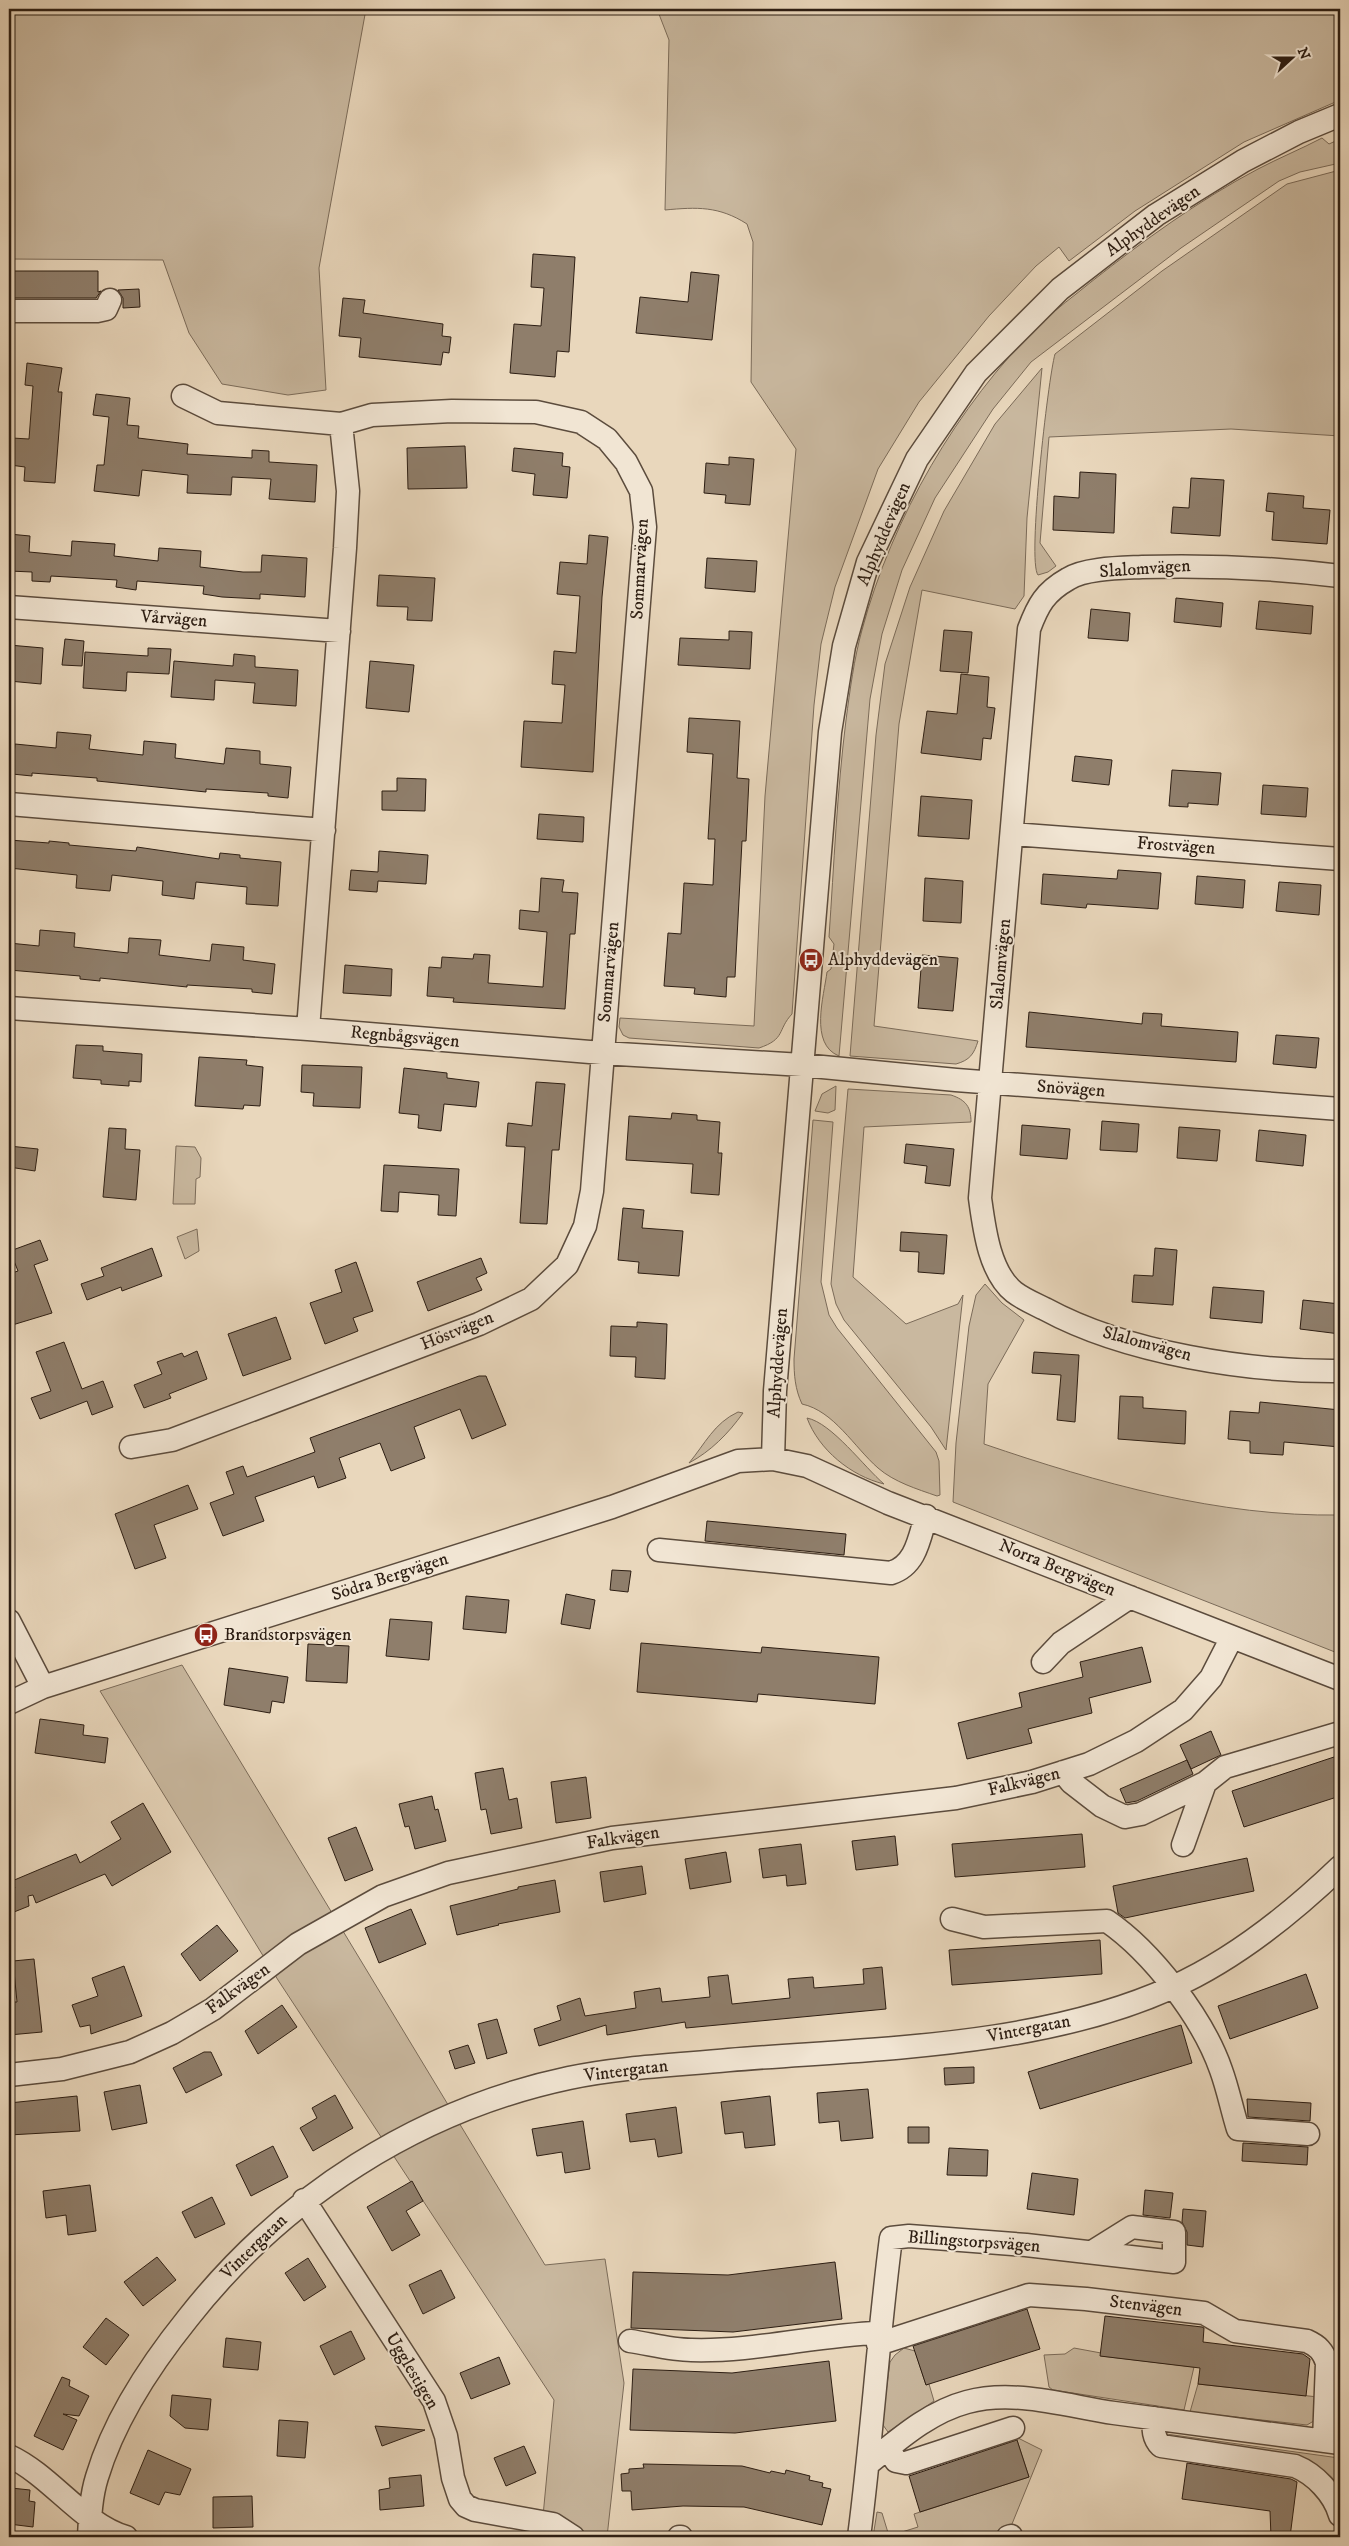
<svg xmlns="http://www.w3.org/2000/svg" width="1349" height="2546" font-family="'IM FELL DW Pica',serif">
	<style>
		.green { fill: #c9b89f; stroke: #7b6b59 }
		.building { fill: #8f7e6b; stroke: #2d1e13 }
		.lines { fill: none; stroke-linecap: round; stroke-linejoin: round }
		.minor-casing { stroke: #5c4c3d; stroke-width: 25 }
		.minor { stroke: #f1e5d3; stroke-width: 22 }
		.labels { text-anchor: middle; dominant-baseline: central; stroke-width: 4; stroke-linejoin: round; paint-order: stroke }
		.street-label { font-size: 18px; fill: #2d1e13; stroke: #f1e5d3 }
		.poi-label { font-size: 18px; fill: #2d1e13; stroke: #f1e5d3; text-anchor: start }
	</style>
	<rect width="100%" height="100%" fill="#e9d7bc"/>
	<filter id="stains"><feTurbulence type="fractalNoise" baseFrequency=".004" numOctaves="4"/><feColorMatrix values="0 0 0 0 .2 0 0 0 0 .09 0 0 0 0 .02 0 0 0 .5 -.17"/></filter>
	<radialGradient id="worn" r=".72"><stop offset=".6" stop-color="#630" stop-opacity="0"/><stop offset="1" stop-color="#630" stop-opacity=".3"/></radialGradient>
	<path class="green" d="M9,9H366L319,268L326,390L288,395L222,384L189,333L163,260L9,259Z
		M657,9H1340V100L1244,142L1135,211L1069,261L1059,247L1036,266L989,316L919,402L878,469L835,587L821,644L814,705L792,1014C777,1030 786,1039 759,1048L629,1038L623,1035L619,1027L620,1018L754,1026L765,796L796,449L751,382L753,242L747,224C719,206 697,207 665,210L669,40Z
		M1322,138L1329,144L1340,139V163L1300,172L1279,181L1181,248L1031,362L993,409L935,498L902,570L882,634L870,699L839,1056C809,1044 824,996 827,972L831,969L834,944L829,937C834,864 837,792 846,720C850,690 854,659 862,630C892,518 957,406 1040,324C1056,309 1074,296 1091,282C1143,241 1199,200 1258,169C1279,158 1301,149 1322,138Z
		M1340,170V436L1231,429L1049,437L1040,543L1056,566L1048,572L1038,575C1027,561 1048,379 1055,354L1162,271L1287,184Z
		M1042,368L1027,518L1024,596L1015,609L922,590L899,724L874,1026L978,1041C974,1054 970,1060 956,1064L850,1056L876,735L885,664L910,587L944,511L995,424Z
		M836,1086L835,1110L828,1113L815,1111L822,1094Z
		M848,1089L951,1095C966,1100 971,1107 971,1122L864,1127L853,1277L906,1324L958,1304L963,1295L946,1450L931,1427L844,1320L836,1304L831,1284Z
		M813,1120L833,1122L821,1282L829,1315L837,1328L936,1452L939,1461L940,1495L937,1496C917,1489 894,1482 878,1468C854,1447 834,1411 802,1404C795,1389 794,1375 794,1359Z
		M176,1146L195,1147L201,1158L200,1177L196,1179L195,1204H173Z
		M197,1229L199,1251L185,1259L177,1237Z
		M985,1284L1002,1303L1024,1320L988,1384L984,1444C1098,1483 1219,1517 1340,1515V1654L953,1502L956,1443L969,1326L976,1295Z
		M738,1412L743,1413C728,1434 711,1451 689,1463C705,1444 714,1423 738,1412Z
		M807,1418C832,1423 864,1467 884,1484C851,1476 819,1450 807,1418Z
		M182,1665L545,2265L605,2259L624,2383L607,2537H541L554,2400L278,1980L100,1691Z
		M904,2348L915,2351L926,2385L929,2384L934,2401L888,2432L883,2425V2415L890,2362L895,2355Z
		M1074,2348L1101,2353V2356L1194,2367L1184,2410L1053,2390L1049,2387L1044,2355L1065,2354Z
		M1198,2384L1318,2397L1317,2419L1307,2425L1190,2412Z
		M1166,2434L1339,2458L1340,2482L1335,2490L1312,2470L1169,2441L1165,2435Z
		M1016,2437L1042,2450L1012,2524L1006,2534L994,2537H873L877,2512L882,2513L889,2536L918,2527L914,2514L1029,2477Z"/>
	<path class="building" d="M533,254L575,257L569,352L557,351L555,377L510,373L514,324L541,326L544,288L531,287Z
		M9,271H98V292L101,291L96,298H9Z
		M691,272L719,275L712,340L636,333L640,297L688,302Z
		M139,289L140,307L123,308V298L118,290Z
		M343,298L365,300L363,313L443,324L442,336L451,337L449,353L443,352L441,365L359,357L361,338L339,336Z
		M27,363L62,368L58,392H62L55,483L24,481L25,467L10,465L12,438L29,439L33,386L25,385Z
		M96,394L130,398L127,425L139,426L138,438L188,444L187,454L252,458V450L269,451V462L317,465L315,502L269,499L271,479L232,477L231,495L187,493L188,475L142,470L139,496L94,491L97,465H104L109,417L93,415Z
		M465,446L467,488L408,489L407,448Z
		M514,448L563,453L562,466L570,467L567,498L533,495L535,474L512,471Z
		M729,457L754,459L750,505L725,503L726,495L704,493L706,463L729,465Z
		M1080,472L1116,474L1114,533L1053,530L1054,496L1079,498Z
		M1191,478L1224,480L1220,536L1171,533L1173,507L1189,508Z
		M1268,493L1304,496L1303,508L1330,510L1327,544L1272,540L1274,512L1266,511Z
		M9,534L30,536L29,552L71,556L72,541L115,544L114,556L158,561L159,548L201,551L200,567L243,572H261L262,555L307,558L305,597L260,594V599L222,597L203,594L204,586L137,581L136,590L116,587L117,580L51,576L50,582L32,581V572L9,571Z
		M589,535L608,537L602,597L593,772L521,767L524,721L562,723L565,685L552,684L554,651L576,653L580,596L557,594L560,562L587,564Z
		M707,558L757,561L755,592L705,588Z
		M379,575L435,578L432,621L407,620L408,607L377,606Z
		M1176,598L1223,603L1221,627L1174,622Z
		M1259,601L1313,606L1311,634L1256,629Z
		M1091,609L1130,613L1128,641L1088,638Z
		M944,630L972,632L968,673L940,671Z
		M729,631L752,632L750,669L678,665L680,638L729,640Z
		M65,639L84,641L82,666L62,665Z
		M9,645L43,648L41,684L9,681Z
		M148,648L171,649L169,674L127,672L126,691L83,688L85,652L148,656Z
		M234,654L255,656V667L298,670L296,706L253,703L255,683L215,680L214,700L171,697L174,661L233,666Z
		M370,661L414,665L409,712L366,708Z
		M961,674L989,677L987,707L995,708L991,739L983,738L981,760L921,753L927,711L957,714Z
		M689,718L740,721L737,778L749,779L746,841H742L735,977H727L726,997L694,994L695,988L664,986L668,933L681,934L684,883L713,885L715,839H708L713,754L687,752Z
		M57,732L91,735L89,749L143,755L144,741L176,744L175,758L224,764L226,748L260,751V764L291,767L288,798L268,796V793L206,789V792L117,783L97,781V778L32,773V776L12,774L15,744L56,748Z
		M1075,756L1112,760L1109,785L1072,781Z
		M1172,770L1221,773L1218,805L1188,803V807L1169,806Z
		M397,778L426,779L425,811L382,810V791H397Z
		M1263,785L1308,788L1306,817L1261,814Z
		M921,796L972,800L969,839L918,836Z
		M539,814L584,817L583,842L537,839Z
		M9,840L49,843V841L69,843V845L136,851L137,847L219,859L220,853L240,855V858L281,862L278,906L246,904L247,887L196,882L194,899L162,895L163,881L112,875L110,891L76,888L77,875L9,868Z
		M379,851L428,855L426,884L378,881L377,892L349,890L351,870L378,872Z
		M1118,870L1161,873L1158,909L1087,904L1086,908L1041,904L1043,874L1117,879Z
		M1197,876L1245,880L1243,908L1195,904Z
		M541,878L564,880L562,892L578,893L575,934H570L565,1009L453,1002L454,998L427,996L429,967L441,968L442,957L473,959L474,954L490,955L488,983L543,987L547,932L519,929L520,910L539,912Z
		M925,878L963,881L961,923L923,921Z
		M1279,882L1321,885L1319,915L1276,911Z
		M40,930L75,933L74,947L128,953L129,938L161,940L159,955L210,961L212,944L244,947L243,960L275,964L272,994L252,992V989L187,985V987L100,978V981L80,979V976L9,970V943L39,946Z
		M922,955L958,958L953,1011L918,1008Z
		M345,965L392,969L391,996L343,993Z
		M1029,1012L1142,1024L1143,1013L1162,1014L1161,1026L1238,1032L1236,1062L1026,1047Z
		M1276,1035L1319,1038L1316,1068L1273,1064Z
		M76,1045L103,1046V1051L142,1054L141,1082L129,1081V1086L101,1084V1080L73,1078Z
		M199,1057L247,1060L246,1065L263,1067L260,1106L244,1105L243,1109L195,1106Z
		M302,1065L362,1067L360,1108L313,1106L314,1093L301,1092Z
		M404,1068L447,1073V1078L479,1082L476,1107L444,1104L441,1131L418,1128L419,1115L399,1113Z
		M536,1082L565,1084L559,1150H552L547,1224L520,1223L525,1147L506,1146L508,1123L532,1126Z
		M672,1113L697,1115V1120L720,1122L718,1153H722L719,1195L691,1193L693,1164L626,1160L629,1116L671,1119Z
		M1102,1121L1139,1124L1137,1152L1100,1150Z
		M1022,1125L1070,1129L1067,1159L1020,1155Z
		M1179,1127L1220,1130L1217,1161L1177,1158Z
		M109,1128L126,1129L125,1149L140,1150L136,1200L103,1197Z
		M1259,1130L1306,1135L1303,1166L1256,1161Z
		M906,1144L954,1149L950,1186L925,1183L927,1166L904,1163Z
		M9,1146L38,1149L35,1171L9,1167Z
		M384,1165L459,1169L456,1216L438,1215L439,1195L399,1192L398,1212L381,1211Z
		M623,1208L644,1210L642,1228L683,1231L679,1276L638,1273L639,1262L618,1260Z
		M901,1232L947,1235L944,1274L918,1272L919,1252L900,1251Z
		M40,1240L48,1260L34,1265L52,1313L9,1326V1294L14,1292L9,1274L18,1271L10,1251Z
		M152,1248L162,1276L122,1291L121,1287L87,1300L81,1284L104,1276L101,1268Z
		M1155,1248L1177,1250L1173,1305L1132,1302L1134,1275L1153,1276Z
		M481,1258L487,1273L476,1278L482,1290L428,1311L417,1282Z
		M356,1262L373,1311L353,1318L358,1331L325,1344L310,1303L342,1292L335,1270Z
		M1213,1287L1264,1291L1262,1323L1210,1318Z
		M1303,1300L1340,1304V1334L1300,1329Z
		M276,1317L291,1359L243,1376L228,1334Z
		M637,1322L667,1324L665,1379L635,1377L636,1357L610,1356L611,1326L637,1327Z
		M64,1342L82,1389L103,1381L113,1407L92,1415L87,1401L40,1419L31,1398L51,1391L36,1352Z
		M197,1351L207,1379L169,1394L171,1398L144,1408L134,1385L162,1374L157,1362L182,1353L184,1357Z
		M1034,1352L1079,1355L1075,1422L1057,1420L1061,1375L1032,1373Z
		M479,1376H486L506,1425L472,1439L460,1409L414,1427L425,1458L391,1471L380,1443L339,1458L346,1478L318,1488L314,1476L255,1497L264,1521L223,1536L210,1503L234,1494L226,1472L243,1466L247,1477L315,1452L310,1438Z
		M1120,1396L1143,1397V1408L1186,1411L1185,1444L1118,1439Z
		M1260,1402L1340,1410V1447L1284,1442L1283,1455L1250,1453V1441L1228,1439L1230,1411L1259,1413Z
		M188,1485L198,1509L154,1525L166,1558L135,1569L115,1514Z
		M707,1521L846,1534L844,1555L705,1541Z
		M612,1570L631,1571L628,1592L610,1590Z
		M566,1594L595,1600L590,1629L561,1624Z
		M466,1596L509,1600L506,1633L463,1629Z
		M390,1619L432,1622L429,1660L386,1656Z
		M641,1643L761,1653L762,1647L879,1657L875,1704L758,1694L757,1702L637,1692Z
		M308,1644L349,1646L347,1683L306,1681Z
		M1142,1647L1151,1682L1089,1698L1092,1713L1028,1729L1032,1743L967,1759L958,1723L1022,1707L1019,1693L1083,1677L1080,1662Z
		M229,1668L288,1677L284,1703L272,1701L270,1713L224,1705Z
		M40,1719L84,1725L83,1735L108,1738L105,1763L35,1753Z
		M1211,1731L1221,1755L1191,1769L1180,1745Z
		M1340,1755V1796L1244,1827L1232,1791Z
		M1187,1760L1193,1774L1137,1801L1126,1803L1120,1789Z
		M503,1768L509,1800L517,1798L522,1828L491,1834L486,1809L481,1810L475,1773Z
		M586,1777L591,1818L556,1823L551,1782Z
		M432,1796L435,1810L438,1809L446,1841L415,1849L409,1826L405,1827L399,1804Z
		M143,1803L171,1852L112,1886L105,1874L36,1903L33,1895L28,1896L29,1906L9,1914V1890L15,1888L12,1881L76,1854L80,1863L121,1839L111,1822Z
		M356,1827L373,1870L345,1881L328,1838Z
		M1082,1834L1085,1867L955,1877L952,1844Z
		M895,1836L898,1865L856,1870L852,1841Z
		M801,1844L806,1884L787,1886L786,1875L763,1878L759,1849Z
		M726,1852L731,1882L690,1889L685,1859Z
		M1247,1858L1254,1891L1125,1918L1118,1913L1113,1886Z
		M642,1866L646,1894L604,1902L600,1872Z
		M555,1880L560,1912L498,1924L499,1925L457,1935L450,1906L518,1889V1887Z
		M411,1909L426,1944L379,1963L365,1928Z
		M217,1925L238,1951L200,1981L181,1954Z
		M1100,1940L1102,1974L952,1985L949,1950Z
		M34,1959L42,2032L9,2035V2002H17L13,1961Z
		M124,1966L142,2016L91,2034L90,2025L80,2027L72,2005L98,1996L92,1978Z
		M882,1967L886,2009L686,2028L685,2022L607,2035L606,2025L539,2046L534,2029L561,2020L557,2006L580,1998L585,2016L636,2008L634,1992L660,1988L662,2002L710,1997L708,1977L728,1975L732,2004L790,1998L788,1979L813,1977L814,1988L864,1984L863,1969Z
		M1306,1974L1318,2008L1230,2039L1218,2006Z
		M282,2005L297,2027L258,2054L245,2031Z
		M497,2019L507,2053L487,2059L478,2024Z
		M1181,2025L1192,2063L1040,2109L1028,2072Z
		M468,2045L475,2063L455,2069L449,2051Z
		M204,2052H211L222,2075L186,2093L173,2068Z
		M974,2067V2083L945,2085L944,2068Z
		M140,2085L147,2123L112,2130L104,2092Z
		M868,2089L873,2138L841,2141L839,2121L819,2123L817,2093Z
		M335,2095L353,2128L313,2151L300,2128L317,2118L312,2108Z
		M77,2096L80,2131L9,2135V2103Z
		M770,2096L775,2145L745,2148L743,2132L725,2134L721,2102Z
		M1247,2099L1311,2103L1310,2121L1248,2117Z
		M676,2107L682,2153L658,2157L655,2139L630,2142L626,2114Z
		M583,2121L590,2169L565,2173L562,2152L537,2156L532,2129Z
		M908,2127H929V2143H908Z
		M1243,2143L1308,2147L1307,2165L1242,2161Z
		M273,2146L288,2177L251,2196L236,2165Z
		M949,2148L988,2150L987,2176L947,2175Z
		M1032,2173L1078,2179L1074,2215L1027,2209Z
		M412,2181L423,2201L406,2211L420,2235L392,2251L367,2207Z
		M90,2185L96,2231L68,2235L66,2215L46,2218L43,2191Z
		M1145,2190L1173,2193L1170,2218L1143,2215Z
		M212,2197L225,2224L195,2238L182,2212Z
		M1183,2209L1206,2211L1203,2247L1187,2245V2232L1182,2222Z
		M157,2257L176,2280L143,2306L124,2282Z
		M308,2258L326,2287L304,2301L285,2273Z
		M835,2262L842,2319L733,2332L631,2328L633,2272L728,2275Z
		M441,2270L455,2298L423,2314L409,2285Z
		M1027,2309L1040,2349L926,2385L913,2346Z
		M1105,2316L1202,2327L1204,2328L1203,2342L1303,2354L1310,2359L1306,2396L1198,2384L1200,2368L1100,2356Z
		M106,2318L129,2335L106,2365L83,2347Z
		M351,2331L365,2359L334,2375L320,2346Z
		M226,2338L261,2342L258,2370L223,2367Z
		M499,2357L510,2384L471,2399L460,2373Z
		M829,2361L836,2421L735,2433L630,2430L633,2369L732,2373Z
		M62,2377L70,2380L69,2386L89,2396L79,2416L63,2414L77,2420L63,2450L34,2436Z
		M172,2395L211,2399L208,2430L185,2428L170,2416Z
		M279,2420L308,2422L305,2458L277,2456Z
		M375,2426L425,2430L382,2446Z
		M1017,2440L1029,2477L920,2512L909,2476Z
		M524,2446L536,2473L506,2486L494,2458Z
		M148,2450L191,2469L180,2495L165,2492L159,2505L130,2493Z
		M1187,2463L1291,2479L1297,2482L1290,2537H1271L1270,2511L1182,2499Z
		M643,2464L742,2466L770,2473L771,2471L785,2474L786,2470L810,2476L809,2480L823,2483L822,2487L831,2489L822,2525L744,2507L683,2506L632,2510L631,2491H622L621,2474L629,2473V2469L644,2468Z
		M421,2475L424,2506L380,2510L379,2490L390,2488L389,2478Z
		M11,2488L30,2490L29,2501L35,2502L33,2527L9,2524Z
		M252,2496L253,2527L213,2528V2497Z"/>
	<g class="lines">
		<g class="minor-casing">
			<path id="minor" d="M9,311H97L106,309L110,300
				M1340,576C1274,568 1209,565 1142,567C1122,568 1085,568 1068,579C1045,592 1038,605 1029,629L980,1198C984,1227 989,1272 1014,1292C1023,1299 1035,1304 1045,1309C1126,1353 1248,1372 1340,1371
				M9,607L339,631
				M9,804L324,830
				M1012,834L1340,859
				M9,1008L308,1029L602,1053L802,1065L956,1080L1340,1109
				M308,1029L345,548L348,491L341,424
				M131,1447L172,1440L479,1324L531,1299L567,1265L585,1226L592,1191L645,527L641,491L626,462L607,439L581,422L536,412L452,411L372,415L341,424L218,413L183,396
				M773,1459L775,1391L830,732L844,646L868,562L917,459L976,373L1060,289L1156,215L1243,161L1299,132L1340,115
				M659,1550L891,1573C916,1565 919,1539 926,1516
				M9,1621L43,1687
				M1043,1662L1061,1643L1130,1597
				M9,1703L43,1687L612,1507L738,1461L773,1459L807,1466L888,1503L1340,1679
				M1063,1772L1071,1782L1102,1806L1125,1817L1141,1814L1205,1783L1225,1767L1340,1733
				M1183,1845L1205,1783
				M952,1919L984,1927L1107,1921C1152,1952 1203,2018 1221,2070C1228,2089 1232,2110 1238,2129L1308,2134
				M9,2075L62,2069L130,2052L172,2033L213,2009L298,1944L383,1896L448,1873L612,1838L956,1798L1032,1782L1089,1764L1136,1741L1183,1710L1211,1678L1232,1637
				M304,2200L434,2401L446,2436L453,2478L460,2499L466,2506L475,2510L553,2524L573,2537
				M630,2341C650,2344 671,2350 691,2350C754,2352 816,2335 878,2333
				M878,2344L1029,2295L1086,2299L1204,2313L1235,2331L1307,2341C1318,2346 1323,2351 1327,2363L1324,2441
				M1154,2418C1153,2429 1153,2438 1161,2446L1295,2466C1315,2474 1334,2494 1340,2515
				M888,2448L896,2461L906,2463L1013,2428
				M9,2456C52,2476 82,2524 126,2537
				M868,2464C898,2440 929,2412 967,2402C1014,2389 1067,2406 1114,2413C1189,2423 1265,2433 1340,2443
				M89,2537C90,2517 91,2496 97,2477C114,2420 151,2364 188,2318C283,2197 418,2110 569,2078C621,2067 676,2065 729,2060C874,2048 1039,2048 1173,1987C1235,1959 1291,1914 1340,1867
				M679,2537H681
				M859,2537C872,2438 878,2338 891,2238L909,2236L1026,2245L1174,2262V2232L1132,2227L1092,2252
				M1008,2537L1011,2536"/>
		</g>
		<use href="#minor" class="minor"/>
	</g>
	<defs>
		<g id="bus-disc" transform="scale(1.25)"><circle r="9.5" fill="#8f2418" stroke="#f1e5d3"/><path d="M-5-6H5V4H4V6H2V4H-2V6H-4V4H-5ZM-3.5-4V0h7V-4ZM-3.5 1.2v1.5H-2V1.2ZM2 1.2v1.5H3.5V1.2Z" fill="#fff"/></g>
	</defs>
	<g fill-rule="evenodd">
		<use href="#bus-disc" x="811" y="960"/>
		<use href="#bus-disc" x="206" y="1635"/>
	</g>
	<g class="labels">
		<g class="street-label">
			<text transform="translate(1153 221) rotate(-35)">Alphyddevägen</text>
			<text transform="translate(884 534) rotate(-67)">Alphyddevägen</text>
			<text transform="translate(640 569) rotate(-87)">Sommarvägen</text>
			<text transform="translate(1145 569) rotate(-4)">Slalomvägen</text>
			<text transform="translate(174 619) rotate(4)">Vårvägen</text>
			<text transform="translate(1176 846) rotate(4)">Frostvägen</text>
			<text transform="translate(1001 964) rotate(-85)">Slalomvägen</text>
			<text transform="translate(609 972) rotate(-85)">Sommarvägen</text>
			<text transform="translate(405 1037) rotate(5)">Regnbågsvägen</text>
			<text transform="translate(1071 1089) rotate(4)">Snövägen</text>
			<text transform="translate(457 1331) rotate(-22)">Höstvägen</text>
			<text transform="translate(1147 1344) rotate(15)">Slalomvägen</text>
			<text transform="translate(778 1363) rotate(-86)">Alphyddevägen</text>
			<text transform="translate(1057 1568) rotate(22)">Norra Bergvägen</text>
			<text transform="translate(390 1577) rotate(-18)">Södra Bergvägen</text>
			<text transform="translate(1024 1782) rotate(-14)">Falkvägen</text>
			<text transform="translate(623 1838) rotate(-9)">Falkvägen</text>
			<text transform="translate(238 1989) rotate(-36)">Falkvägen</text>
			<text transform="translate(1029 2029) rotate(-11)">Vintergatan</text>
			<text transform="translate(626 2071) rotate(-7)">Vintergatan</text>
			<text transform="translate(974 2242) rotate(4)">Billingstorpsvägen</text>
			<text transform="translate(254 2247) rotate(-44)">Vintergatan</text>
			<text transform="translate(1146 2306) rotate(7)">Stenvägen</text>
			<text transform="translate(412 2371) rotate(59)">Ugglestigen</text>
		</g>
		<g class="poi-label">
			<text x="828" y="960">Alphyddevägen</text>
			<text x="224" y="1635">Brandstorpsvägen</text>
		</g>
	</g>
	<rect width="1349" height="2546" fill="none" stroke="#e9d7bc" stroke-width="30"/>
	<rect x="10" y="10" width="1329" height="2526" fill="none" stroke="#2d1e13" stroke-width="2.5"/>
	<rect x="15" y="15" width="1319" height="2516" fill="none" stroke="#2d1e13"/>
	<g transform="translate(1292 58) rotate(69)" stroke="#f1e5d3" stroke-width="4" paint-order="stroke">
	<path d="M0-4L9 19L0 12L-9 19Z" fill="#2d1e13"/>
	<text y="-8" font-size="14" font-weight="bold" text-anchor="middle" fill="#2d1e13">N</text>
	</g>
	<rect width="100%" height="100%" filter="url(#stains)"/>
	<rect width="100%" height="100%" fill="url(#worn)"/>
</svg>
